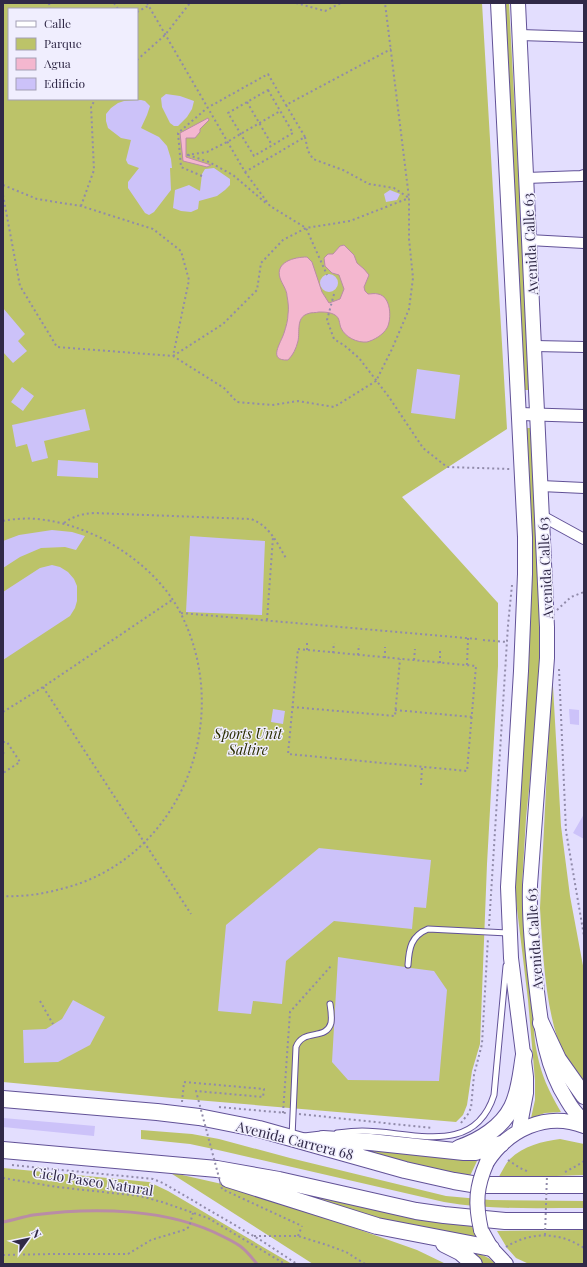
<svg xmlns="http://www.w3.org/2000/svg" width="587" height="1267" font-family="'Playfair Display',serif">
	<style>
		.green { fill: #bcc369; fill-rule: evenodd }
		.water { fill: #f4b7cf; stroke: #b98ca6 }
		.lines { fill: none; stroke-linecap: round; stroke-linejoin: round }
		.stream { stroke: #b98ca6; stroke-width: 3 }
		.building { fill: #ccc2f9 }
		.service-casing { stroke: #625297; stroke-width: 7 }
		.minor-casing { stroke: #625297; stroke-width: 12 }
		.tertiary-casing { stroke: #625297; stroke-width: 14 }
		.secondary-casing { stroke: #625297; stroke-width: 16 }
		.primary-casing { stroke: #625297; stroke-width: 18 }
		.path { stroke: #918baa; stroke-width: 2; stroke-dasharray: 2 3; stroke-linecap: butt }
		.service { stroke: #fff; stroke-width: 5 }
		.minor { stroke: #fff; stroke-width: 10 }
		.tertiary { stroke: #fff; stroke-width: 12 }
		.secondary { stroke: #fff; stroke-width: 14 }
		.primary { stroke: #fff; stroke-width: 16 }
		.secondary-bridge-casing { stroke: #625297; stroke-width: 16; stroke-linecap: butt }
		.path-bridge { stroke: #918baa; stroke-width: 2; stroke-dasharray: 2 3; stroke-linecap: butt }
		.secondary-bridge { stroke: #fff; stroke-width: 14 }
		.labels { text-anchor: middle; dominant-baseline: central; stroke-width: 3; stroke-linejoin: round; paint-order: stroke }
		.street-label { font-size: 14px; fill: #302947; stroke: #f0eefe }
		.park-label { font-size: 14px; font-style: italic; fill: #2a2d00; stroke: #f0eefe }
	</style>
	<rect width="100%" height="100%" fill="#e3defe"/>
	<path class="green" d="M3,3H482L507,429L402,497L498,603V666L487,864L480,1044L472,1071L467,1105L463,1115L456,1122L172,1098L3,1082ZM9,9H137V99H9Z
		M502,3H509L530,390H525L523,364Z
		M526,428H532L542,632L536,722L526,818L522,886L535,1042C540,1072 546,1086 561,1112L545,1113L531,1118L535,1100V1080L528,1000L514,884L531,595L532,547Z
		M552,669L561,826L570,896L584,971V1082C578,1073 569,1064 564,1055C545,1014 543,953 540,908Z
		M141,1130L192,1134L219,1139L290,1158L446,1196L490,1200L584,1201V1208C537,1208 490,1210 444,1202L218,1150L190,1144L141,1139Z
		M560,1139L584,1144V1175L498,1178C502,1172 505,1164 510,1159C523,1146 543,1141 560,1139Z
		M346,1147L477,1161L470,1176L413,1165Z
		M3,1168L149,1182L168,1191L292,1264H3Z
		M169,1172L244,1189L417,1250L446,1264H313Z
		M294,1191L471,1225L478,1238L356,1214Z
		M584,1230V1264H529L516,1258L507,1248L497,1231Z
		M464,1250C476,1252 487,1255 496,1264H482Z"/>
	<path class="water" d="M208,118L209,120L200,129V132L195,138H186V157L211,165L207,167L183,161L180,133Z
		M344,245L354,255L357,263L364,269L369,275L364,287L365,291L368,294C371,294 375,293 378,294C391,296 392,319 387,328C383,335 374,340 367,342C357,343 345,337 341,328C339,323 340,318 335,315C330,312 324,312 319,312C316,313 311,312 307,314C296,318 300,332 298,341C296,349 293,355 288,360C267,361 281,343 284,333C286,327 288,320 288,314C289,309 288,301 287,296C287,290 282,284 280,278C275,262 294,257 307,257L312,262L322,292L329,303L340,299L344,289L339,275L332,273L325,266L324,258L328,254H333L340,246Z"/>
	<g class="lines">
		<path class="stream" d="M3,1222C13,1220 23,1217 33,1215C94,1207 169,1208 224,1237C230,1240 236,1243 240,1246C247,1251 252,1258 257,1264"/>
	</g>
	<path class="building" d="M166,94L180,96L194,101L192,109L187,117L178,126H174L170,123L162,107L161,98Z
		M141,100L145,101L150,106L147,115L141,128L159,137L167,146L171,159L172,168H170L171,190L154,212L149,215L145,213L128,188V182L139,168L128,164L126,160L131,140L121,138L108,128L106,121V114L111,108L118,103L124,101Z
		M214,168L230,179V185L225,190L217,196L199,201L198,209L191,212L181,211L173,208L175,190L189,185L200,191L202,174L205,169Z
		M390,190L400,194L397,200L386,202L384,194Z
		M320 283a9 9 0 1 1 18 0a9 9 0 1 1-18 0Z
		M3,308L25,334L18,341L27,351L13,363L3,352Z
		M417,369L460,375L455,419L411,413Z
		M22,387L34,396L23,411L11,402Z
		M85,409L90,430L44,441L48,458L32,462L27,444L16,447L12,425Z
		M58,460L98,463V478L57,476Z
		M52,530L72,532L85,536L76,550L65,547L41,548L20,557L3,568V541L19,535Z
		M190,536L265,541L262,615L186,612Z
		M52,565L60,567L68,572L74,579L77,586V601L75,608L70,616L3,660V592L40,568Z
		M273,709L285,711L283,724L271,722Z
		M569,709L579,710V725L570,724Z
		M584,814V839L573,833Z
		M319,848L431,860L426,908L414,907L412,929L334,921L286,961L282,1004L253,1001L251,1014L218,1011L226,925Z
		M338,957L405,967L407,969L411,968L434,971L447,990L439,1081L348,1080L332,1062Z
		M73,1000L105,1017L90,1045L58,1062L24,1063L23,1030L46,1029L62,1019Z
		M3,1118L95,1126L94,1136L3,1127Z"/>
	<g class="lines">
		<g class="service-casing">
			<path id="service" d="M408,965C409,948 411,936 428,929L508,933
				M337,1133C345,1132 354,1131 362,1131C411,1131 474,1158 494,1095L506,966
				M304,1136L321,1134
				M292,1137L296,1047C303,1028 326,1041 331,1023C332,1017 331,1010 330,1004"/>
		</g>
		<g class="minor-casing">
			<path id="minor" d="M520,35L584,37
				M526,178L581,176L584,175
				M529,240L584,243
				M535,346L584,347
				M541,486L584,488
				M542,516L584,539"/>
		</g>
		<g class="tertiary-casing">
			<path id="tertiary" d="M520,414L584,416"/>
		</g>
		<g class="secondary-casing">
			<path id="secondary" d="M498,3L525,537V574L521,671L508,887L511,958L526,1077V1093L519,1130
				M518,3L547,627V658L530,885C529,918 532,950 536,983C541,1024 544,1064 567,1100C571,1107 577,1115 584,1121
				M487,1162C508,1130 546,1111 584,1126
				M481,1230L491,1248L506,1264"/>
		</g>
		<g class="primary-casing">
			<path id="primary" d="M541,1023L558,1059L584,1096
				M3,1099L157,1112L199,1117L259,1129L405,1170L454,1181L478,1185H584
				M323,1139L370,1142L464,1152H476L501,1144
				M459,1148C480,1141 502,1127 512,1107C520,1091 521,1072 524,1055
				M3,1150L217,1169L279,1180L416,1211L444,1215L505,1221H584
				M228,1179L377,1226L491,1248
				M444,1244L460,1252L474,1264"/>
		</g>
		<path class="path" d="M49,3L50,9
			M114,3L118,9
			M147,3L245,172L305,137L286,105L391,49
			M296,3L325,11L341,3
			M137,12L148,6
			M137,60L165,35L190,3
			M268,90L293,133L254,156L228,113Z
			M247,102L272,145
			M305,137L308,151L313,159L343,170L369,184L394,188L409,198
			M187,155L207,152L227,142L280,111
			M188,155L209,162L233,175L267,204
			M245,172L270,206L306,228L327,275
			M202,176L181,167L178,133L207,108L268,74L286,105
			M3,185L37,199L81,206L153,229L181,251L189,280L173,356
			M3,195L20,286L57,347L173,356L224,388L237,402L272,405L298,401L334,407L376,381L392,349L409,309L413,278L409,239V198L385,3
			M81,206L94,170L91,106L96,99
			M334,294L327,320L334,339L345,346L359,358L389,397L423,448L447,467L510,469
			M173,356L223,324L257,290L261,263L283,240L306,228L350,221L409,198
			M3,521C36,514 69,523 99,537C132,554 164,580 181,614C235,721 180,860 61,889C43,894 22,897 3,896
			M64,523C74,516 81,514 94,513L251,519C270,526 277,543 287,560
			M557,610L571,597L584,592
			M181,613L477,639
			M267,620L273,537
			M483,640L507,642
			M298,649L476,666L467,771L288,754Z
			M307,650V641
			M333,653L334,643
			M358,655L359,645
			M385,658V647
			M414,660L415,649
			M440,663V651
			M467,665L468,638
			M559,669L566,831L584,936
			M43,687L191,914
			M292,707L395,716L400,659
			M395,710L472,717
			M3,712L43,687L172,600
			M3,742H7L20,762L3,773
			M3,752L4,754
			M421,785L422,767
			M489,926L508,625L512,585
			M40,1001L53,1024
			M182,1102L184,1082
			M219,1107L287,1113
			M283,1113L290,1012L331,966
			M299,1114L432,1128
			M461,1123L468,1114L471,1108L474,1075L482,1044L488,938
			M508,1160L520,1168L529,1172
			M12,1165L153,1179L163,1183L262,1241L297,1264
			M565,1172L578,1165L584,1161
			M3,1178L57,1187L140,1196L162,1202L208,1218L285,1264
			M254,1236H298L327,1245L346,1252L365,1264
			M298,1236L302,1226
			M506,1247C531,1231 560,1232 584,1248
			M3,1255L54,1254H128L151,1240L184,1230L189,1227L193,1213"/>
		<use href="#service" class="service"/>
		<use href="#minor" class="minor"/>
		<use href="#tertiary" class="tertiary"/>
		<use href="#secondary" class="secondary"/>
		<use href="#primary" class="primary"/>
		<g class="secondary-bridge-casing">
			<path id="secondary-bridge" d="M481,1230C475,1203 476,1187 487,1162"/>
		</g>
		<path class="path-bridge" d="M184,1082L264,1089L263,1097L196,1091L222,1189L302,1226
			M545,1235L547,1175"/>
		<use href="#secondary-bridge" class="secondary-bridge"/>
	</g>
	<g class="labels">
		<g class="street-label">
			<text transform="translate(530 244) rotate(-93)">Avenida Calle 63</text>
			<text transform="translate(545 568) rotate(-93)">Avenida Calle 63</text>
			<text transform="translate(534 939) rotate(-94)">Avenida Calle 63</text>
			<text transform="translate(295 1140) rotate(14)">Avenida Carrera 68</text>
			<text transform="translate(93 1181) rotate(9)">Ciclo Paseo Natural</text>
		</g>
		<g class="park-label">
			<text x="248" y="733">Sports Unit<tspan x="248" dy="16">Saltire</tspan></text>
		</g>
	</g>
	<rect width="587" height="1267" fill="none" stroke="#302947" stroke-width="8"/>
	<rect x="8" y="8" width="130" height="92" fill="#f0eefe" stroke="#a39fb5"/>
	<rect x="16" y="21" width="20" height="6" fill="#ffffff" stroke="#a39fb5"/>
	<text x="44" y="28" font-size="12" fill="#302947">Calle</text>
	<rect x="16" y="38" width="20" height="12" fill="#bcc369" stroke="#a39fb5"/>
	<text x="44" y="48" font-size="12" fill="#302947">Parque</text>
	<rect x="16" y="58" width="20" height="12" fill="#f4b7cf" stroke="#a39fb5"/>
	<text x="44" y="68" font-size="12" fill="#302947">Agua</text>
	<rect x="16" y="78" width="20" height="12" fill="#ccc2f9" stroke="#a39fb5"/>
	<text x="44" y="88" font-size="12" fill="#302947">Edificio</text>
	<g transform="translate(28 1239) rotate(57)" stroke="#f0eefe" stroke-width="3" paint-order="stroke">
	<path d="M0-3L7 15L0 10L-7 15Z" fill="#302947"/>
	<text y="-6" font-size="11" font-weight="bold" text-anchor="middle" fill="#302947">N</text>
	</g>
</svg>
